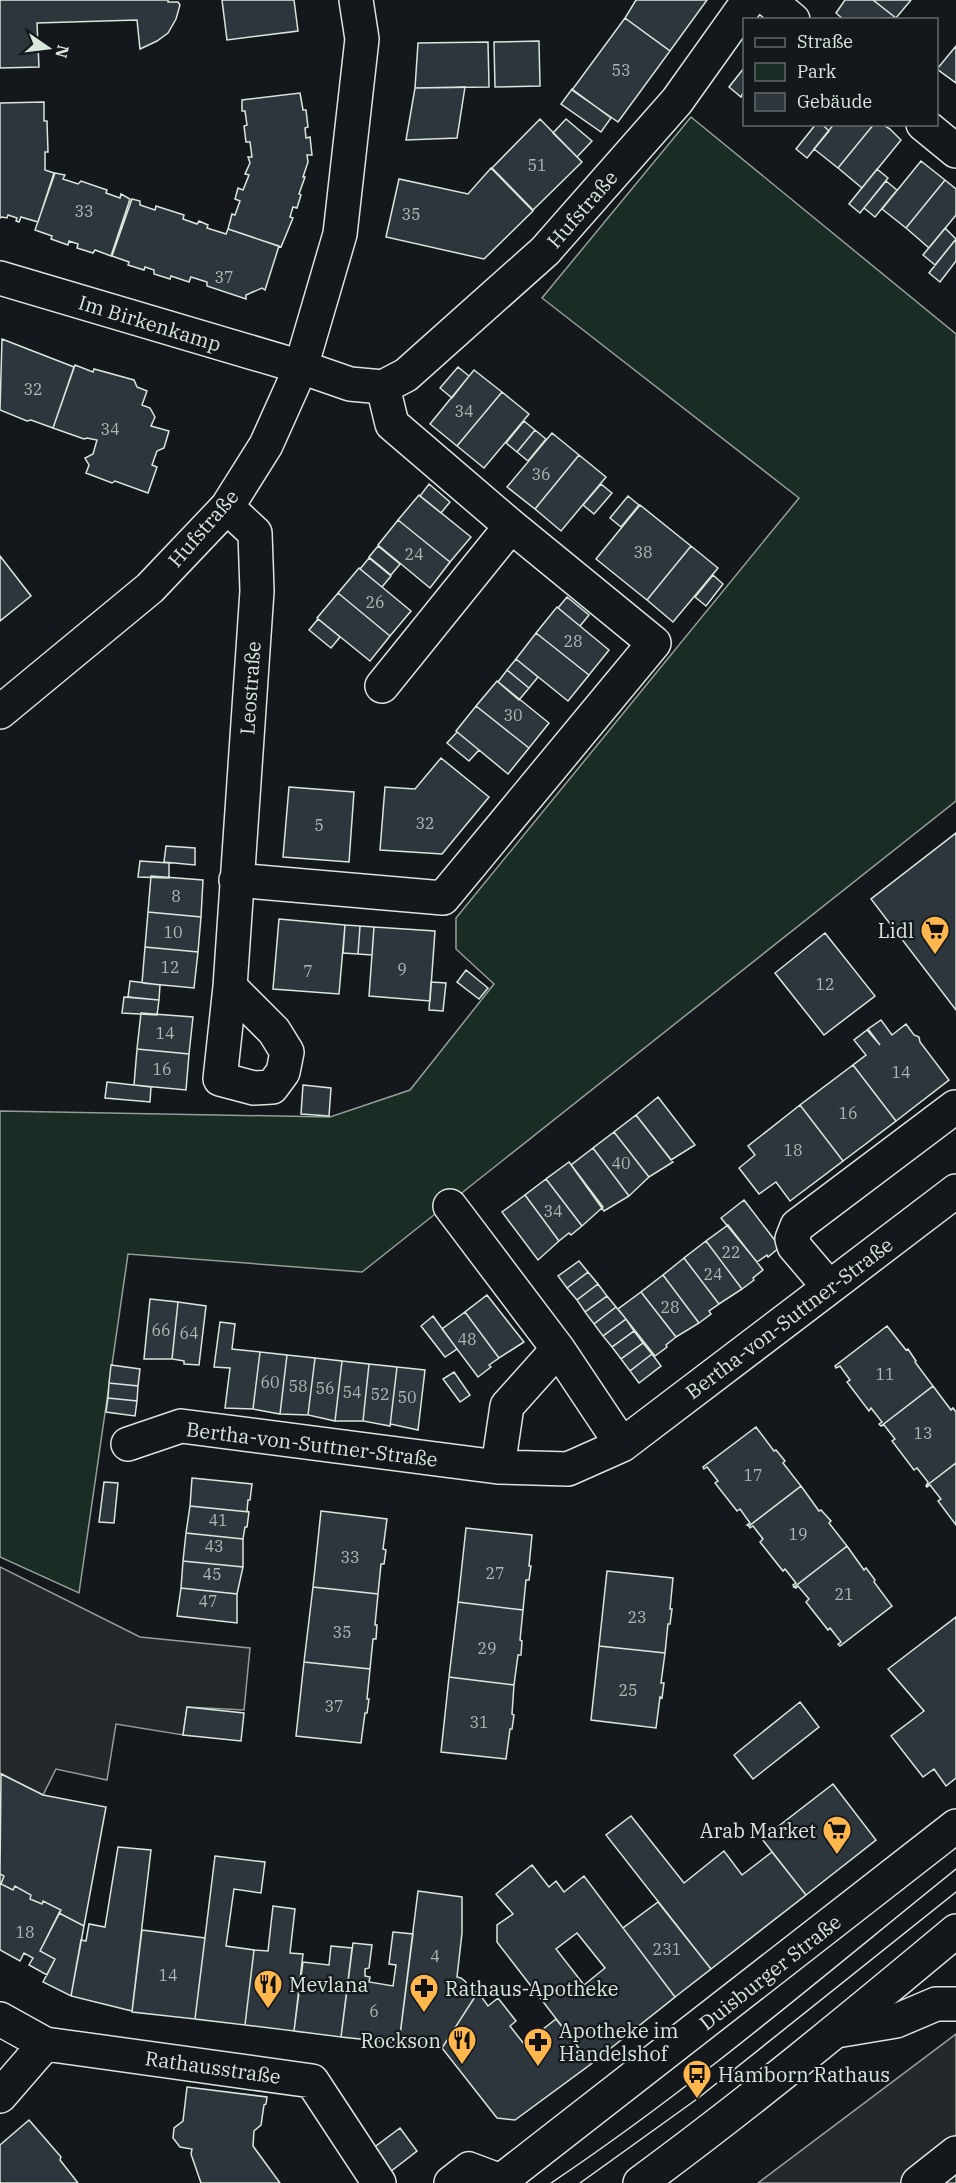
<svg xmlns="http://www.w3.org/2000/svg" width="956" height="2183" font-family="'IBM Plex Serif',serif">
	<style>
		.green { fill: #1a2d24; stroke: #939e99; stroke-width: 1.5 }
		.parking { fill: #24282b; stroke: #939e99; stroke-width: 1.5 }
		.building { fill: #2c363c; stroke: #d8e6dc; stroke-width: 1.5; fill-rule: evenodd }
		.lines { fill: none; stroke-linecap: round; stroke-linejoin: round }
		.minor-casing { stroke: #d8e6dc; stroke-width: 36 }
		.major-casing { stroke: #d8e6dc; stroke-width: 36 }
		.minor { stroke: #14181c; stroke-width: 33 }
		.major { stroke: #14181c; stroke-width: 33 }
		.tram { stroke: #d8e6dc; stroke-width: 1.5 }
		.labels { text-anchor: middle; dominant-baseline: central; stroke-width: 4.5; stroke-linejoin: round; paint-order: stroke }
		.number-label { font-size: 16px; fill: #adbab4 }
		.street-label { font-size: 20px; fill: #d8e6dc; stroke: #14181c }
		.poi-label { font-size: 20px; fill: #d8e6dc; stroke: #14181c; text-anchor: start }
	</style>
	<rect width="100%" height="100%" fill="#14181c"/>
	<path class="green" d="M691,117L956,334V801L362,1272L128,1254L79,1593L0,1557V1111L330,1117L410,1090L494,984L456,949V918L799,498L542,298Z"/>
	<path class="parking" d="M0,1567L140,1637L250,1648L244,1710L187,1707L183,1735L116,1724L107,1780L56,1769L43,1795L0,1773Z
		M956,2034V2183H758Z"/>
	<path class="building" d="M0,0H168V2H178L180,5L176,19L168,33L157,41L140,49L137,20L37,23L39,67L0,68Z
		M222,0H294L298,31L227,40Z
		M636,0H707L670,51L625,18Z
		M845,0H873L896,18L844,20L836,13Z
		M873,0H911L896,18Z
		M625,18L670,51L618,122L572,90Z
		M539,41L540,86L495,87L494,42Z
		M488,42L489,87L415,88L418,43Z
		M956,46V83L937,69Z
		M744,68V91L741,97L729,87Z
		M465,87L457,138L406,140L415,88Z
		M572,89L611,118L601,132L561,104Z
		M300,93L303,110H306L308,127L305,128L306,138L310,137L312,155H307L308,162L303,177H305L299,194L301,195L297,208L293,207L290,217L293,218L281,247L228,229L232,214L235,215L240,201L235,199L238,188L243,190L249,175L245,174L250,163L248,157H252L250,142H246L244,126L247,125L245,111H242V100Z
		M44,102V121H47L48,152H45V170L54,173L38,222L21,217L19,222L16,221L17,218L8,215L7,218L2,217L0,218V103Z
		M540,119L582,162L533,210L492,168Z
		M566,119L592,141L577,157L553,133Z
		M816,124H822L829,131L807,158L796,149Z
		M834,124H874L838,168L814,149Z
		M874,124H882L890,129L901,140L862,188L838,168Z
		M921,161L945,180L906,228L882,209Z
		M491,168L533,211L484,259L386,237L399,179L468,194Z
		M877,169L888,178L860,213L849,204Z
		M55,173L65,175L63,179L78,184L81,181L107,190L106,193L120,198L121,194L130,199L111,256L95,250L93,253L77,248L78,244L69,241L68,245L51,239L52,236L35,230Z
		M945,180L956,189V215L929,248L906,228Z
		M886,181L897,190L875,217L864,208Z
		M132,199L140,201V205L155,210L156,206L184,215L183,219L197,224L199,221L208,225L207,228L226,234L228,229L279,246L265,290L262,288L246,295V299L207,286V282L191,277L189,282L171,276L170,279L154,274V270L145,267L144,270L128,265L129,262L112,256Z
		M945,228L956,239L935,265L923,255Z
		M956,239V261L940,282L929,273Z
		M2,339L74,367L53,428L31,420L27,421L0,410Z
		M75,365L93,372L94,369L134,380L137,387L147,391L142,405L150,408L155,417L151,426L169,431L164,448L157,451L152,465L157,467L148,493L115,481L112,483L86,473L89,465L85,458L93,454L97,440L87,438L84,439L53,428Z
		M458,367L469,376L452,398L440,388Z
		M474,370L502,392L457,446L430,424Z
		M502,392L529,414L484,468L457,446Z
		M524,421L535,430L517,452L506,443Z
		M535,430L546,439L528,461L517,452Z
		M552,433L579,455L535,509L507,487Z
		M579,455L606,477L561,531L535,509Z
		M429,484L450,502L441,513L420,496Z
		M601,484L612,493L594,514L583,505Z
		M419,495L471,537L450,562L398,520Z
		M628,496L639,505L621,527L610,518Z
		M640,505L691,546L647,600L596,559Z
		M398,520L450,562L430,588L378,545Z
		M378,546L400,564L391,575L369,557Z
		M691,546L718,568L673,622L647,600Z
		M0,556L31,596L0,621Z
		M369,558L391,576L382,587L360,569Z
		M359,568L411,611L390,636L338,593Z
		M713,575L723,584L706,606L695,597Z
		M338,593L390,636L370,661L317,618Z
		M567,597L589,615L580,626L558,608Z
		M557,607L609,650L589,675L536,633Z
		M318,619L340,637L331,648L309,630Z
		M536,633L589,675L568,701L516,659Z
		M516,659L538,677L529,688L507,670Z
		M507,670L529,688L519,700L498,682Z
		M497,681L549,723L529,748L476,706Z
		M476,706L529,748L508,774L456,731Z
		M457,732L479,750L469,761L447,743Z
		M441,758L489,797L442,854L380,850L385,787L415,789Z
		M289,787L354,792L349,862L283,857Z
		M956,833V1010L871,899Z
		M166,846L195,848V865L164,862Z
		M140,861L169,863V878L138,877Z
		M151,876L203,880L201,917L148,912Z
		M148,912L201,917L198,952L145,947Z
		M279,919L345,925L339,994L273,989Z
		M345,925L360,926L358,954L343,953Z
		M360,926L374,927L372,955L358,954Z
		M374,927L435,931L430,1001L369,996Z
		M825,933L875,996L824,1035L775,973Z
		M145,947L198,952L194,988L142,983Z
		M466,970L488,988L479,999L457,982Z
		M130,981L160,985L159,1000L128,997Z
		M431,982L446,983L443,1011L429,1010Z
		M124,997L159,1000L157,1015L122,1013Z
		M141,1013L193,1017L189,1054L137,1049Z
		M881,1020L892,1035L906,1024L914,1035L919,1037L920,1042L949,1080L896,1121L853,1065L866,1055L854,1040L867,1030L880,1045L868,1029Z
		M137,1049L189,1054L186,1090L134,1085Z
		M853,1065L896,1121L843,1161L800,1105Z
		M107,1082L151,1087L150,1102L105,1098Z
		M303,1085L331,1088L329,1116L301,1114Z
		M658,1097L695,1145L671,1160L636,1115Z
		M800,1105L843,1161L790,1201L776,1182L759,1194L739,1168L755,1155L748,1146Z
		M636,1115L673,1162L649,1177L614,1132Z
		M614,1132L649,1177L629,1196L593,1148Z
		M593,1148L629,1196L604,1211L571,1165Z
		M569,1162L603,1207L582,1226L546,1179Z
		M546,1179L582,1226L571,1235L569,1233L559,1241L525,1195Z
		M525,1195L559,1241L538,1260L502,1212Z
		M744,1200L780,1247L768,1257L767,1255L757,1262L721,1218Z
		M728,1225L763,1270L753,1278L754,1280L742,1289L706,1241Z
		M706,1241L742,1289L719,1304L684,1258Z
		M684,1258L719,1304L709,1311L711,1314L699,1323L663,1275Z
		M579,1261L588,1272L567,1288L558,1276Z
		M588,1272L598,1284L577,1300L567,1288Z
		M663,1275L699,1323L676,1337L641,1292Z
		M598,1284L607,1296L585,1312L577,1300Z
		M641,1292L676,1337L666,1345L667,1347L655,1356L618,1309Z
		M487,1295L524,1342L499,1358L465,1312Z
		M607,1296L616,1307L594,1324L585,1312Z
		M150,1299L178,1302L172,1359H144Z
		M178,1302L206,1306L199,1365L184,1364V1361L172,1359Z
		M616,1307L626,1319L603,1336L594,1324Z
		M465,1312L499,1358L489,1365L491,1367L478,1377L442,1329Z
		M433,1316L457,1349L445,1357L421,1326Z
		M626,1319L634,1331L612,1347L603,1336Z
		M220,1322L235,1324L232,1349L260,1352L253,1409L225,1408L230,1368L214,1367Z
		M887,1326L906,1350L908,1349L916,1361L915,1362L933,1386L881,1426L879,1424L882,1422L871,1408L869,1411L847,1382L850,1380L840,1366L836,1368L835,1366Z
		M634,1331L643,1343L621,1359L612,1347Z
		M643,1343L652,1354L630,1371L621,1359Z
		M260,1352L287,1355L280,1414L253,1409Z
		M652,1354L661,1366L639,1383L630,1371Z
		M287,1355L315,1358L308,1415L280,1414Z
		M315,1358L342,1361L335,1421L308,1415Z
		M342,1361L369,1364L363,1421H335Z
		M369,1364L397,1367L390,1426L363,1421Z
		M111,1365L140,1369L138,1386L109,1383Z
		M397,1367L425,1370L418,1430L391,1424L390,1426Z
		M454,1372L470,1395L460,1402L443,1379Z
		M109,1383L138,1386L137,1401L108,1398Z
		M933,1386L951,1410L953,1408L956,1412V1463L926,1486L928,1482L917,1468L914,1470L892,1441L895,1439L884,1425L881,1426Z
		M108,1398L137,1401L135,1416L106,1412Z
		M756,1427L774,1451L776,1450L785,1461L783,1463L801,1486L749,1526L747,1525L750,1523L740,1509L737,1511L715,1483L718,1481L707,1467L704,1469L703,1467Z
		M956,1463V1525L938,1501L941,1499L930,1485L927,1487L926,1486Z
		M192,1478L252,1484L250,1500H248L247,1511L249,1512L190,1506Z
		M104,1482L118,1483L114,1523L99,1522Z
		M801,1486L819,1511L821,1510L831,1521L829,1523L847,1546L794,1587L793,1585L796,1583L785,1569L783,1571L760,1542L763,1539L753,1526L750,1528L749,1526Z
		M190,1506L249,1512L247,1527H245L243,1539L186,1533Z
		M321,1511L387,1519L383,1549L386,1550L384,1564H381L378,1594L313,1587Z
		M466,1528L532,1535L529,1566H531L529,1580H526L523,1610L458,1602Z
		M186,1533L243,1539V1567L183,1561Z
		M847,1546L864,1570L866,1568L875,1580L874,1582L892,1606L840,1646L838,1644L841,1642L830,1628L828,1630L806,1602L809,1599L798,1586L796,1588L794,1587Z
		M183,1561L243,1567L237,1594L181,1588Z
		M607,1571L673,1578L670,1609H672L670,1624H668L665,1653L599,1646Z
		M313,1587L378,1594L375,1625H377L376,1639H373L370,1669L304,1662Z
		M181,1588L237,1594V1623L177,1616Z
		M458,1602L523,1610L520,1640L522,1641L521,1655H518L514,1685L449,1677Z
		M956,1617V1778L946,1786L934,1769L923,1777L891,1736L924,1711L888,1669Z
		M599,1646L665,1653L661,1683H664L662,1698L660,1697L656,1728L591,1720Z
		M304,1662L370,1669L367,1699H369L367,1713H365L361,1743L296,1736Z
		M449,1677L514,1685L512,1714L514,1715L512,1729H510L506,1759L441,1752Z
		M800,1702L819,1727L753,1779L734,1755Z
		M187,1707L244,1713L241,1741L183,1735Z
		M1,1774L43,1795L106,1807L84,1926L59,1913L61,1910L43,1901L42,1904L30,1899L31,1895L15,1886L13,1890L1,1884L4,1876L0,1874Z
		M833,1784L876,1840L806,1895L762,1839Z
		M631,1816L684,1883L724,1851L742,1875L772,1852L806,1895L711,1969L606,1835Z
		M118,1847L151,1850L132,2011L71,1996L81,1940L86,1941L89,1924L105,1927Z
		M215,1856L265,1862L261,1893L234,1889L226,1946L254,1950L245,2025L195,2019Z
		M532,1865L549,1887L556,1881L564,1892L584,1876L675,1997L591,2064L497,1942V1925L513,1914L496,1894ZM577,1933L605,1968L584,1985L556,1949Z
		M0,1874L4,1876L1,1884L13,1890L15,1886L31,1895L30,1899L42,1904L43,1901L61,1910L40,1951L55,1959L47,1975L29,1965L33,1958L24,1953L20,1961L0,1950Z
		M418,1891L462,1897V1933L457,1977L461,1978L466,1982L465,1990L478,1992L442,2048L399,2043Z
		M658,1902L711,1969L675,1997L623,1928Z
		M273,1906L295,1909L290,1953L303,1954L294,2031L245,2025L254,1950L268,1951Z
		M59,1913L84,1926L71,1996L43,1982L55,1959L40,1951Z
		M142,1930L205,1938L195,2019L132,2012Z
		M393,1932L413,1934L399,2043L341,2037L353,1943L372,1945L369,1968L365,1969V1976L370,1977L369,1982L393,1986L396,1965L389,1964Z
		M331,1946L352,1948L341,2037L294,2031L303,1962L329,1965Z
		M478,1992L488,2006L498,1998L516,2021L510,2026L524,2044L556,2019L591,2064L515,2120L497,2118L442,2048Z
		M187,2087L267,2097L266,2104L264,2105L261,2125L254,2131L253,2146L280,2183H201L191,2154L192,2149L180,2147L173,2138L174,2128L183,2121Z
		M29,2120L61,2157L60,2160L78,2183H0V2145Z
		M400,2128L417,2151L390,2172L372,2149Z"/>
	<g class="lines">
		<g class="minor-casing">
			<path id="minor" d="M769,0L793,20
				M923,124L956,151
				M0,278L301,367L350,384L383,387L406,375L545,251L677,101L749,0
				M227,507L255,533L257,591L230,987L220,1079L254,1088L272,1087L283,1072L287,1052L274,1031L230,987
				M382,686L511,526
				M0,712L150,588L227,507L266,445L301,367L340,234L362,39L356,0
				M236,880L443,898L654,643L511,526L392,424L383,387
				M450,1206L558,1349L622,1445
				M829,1287L794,1246L792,1239L797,1226L955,1107
				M128,1444L181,1426L498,1467L568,1469L622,1445L956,1191
				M498,1467L507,1406L558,1349
				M0,2019L45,2044L312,2081L379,2183
				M836,2031L896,2021L936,2004H956
				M0,2096L45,2044
				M451,2183L469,2169L501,2181L503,2183
				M918,2183L956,2153"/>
		</g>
		<g class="major-casing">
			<path id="major" d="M498,2183L956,1826
				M640,2183C749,2103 853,2017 956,1931"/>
		</g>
		<use href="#minor" class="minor"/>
		<use href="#major" class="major"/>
		<path class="tram" d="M551,2183C693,2088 823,1976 956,1869
			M580,2183L697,2099L956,1892"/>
	</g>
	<defs>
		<g id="supermarket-pin" transform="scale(1.5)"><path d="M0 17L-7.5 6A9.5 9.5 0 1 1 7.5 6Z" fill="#ffb74d" stroke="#14181c"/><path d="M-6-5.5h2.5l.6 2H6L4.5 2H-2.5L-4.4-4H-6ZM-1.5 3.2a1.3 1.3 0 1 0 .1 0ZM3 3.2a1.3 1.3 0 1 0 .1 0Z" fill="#111"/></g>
		<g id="restaurant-pin" transform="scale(1.5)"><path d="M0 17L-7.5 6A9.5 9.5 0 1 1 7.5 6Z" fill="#ffb74d" stroke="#14181c"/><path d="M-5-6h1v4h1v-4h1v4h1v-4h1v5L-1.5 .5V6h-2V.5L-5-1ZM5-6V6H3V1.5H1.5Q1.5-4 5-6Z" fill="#111"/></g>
		<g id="pharmacy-pin" transform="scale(1.5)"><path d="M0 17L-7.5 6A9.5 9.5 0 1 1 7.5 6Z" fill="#ffb74d" stroke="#14181c"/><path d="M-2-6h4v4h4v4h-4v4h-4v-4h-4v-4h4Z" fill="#111"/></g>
		<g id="bus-pin" transform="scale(1.5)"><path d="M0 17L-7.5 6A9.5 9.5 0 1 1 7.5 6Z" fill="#ffb74d" stroke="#14181c"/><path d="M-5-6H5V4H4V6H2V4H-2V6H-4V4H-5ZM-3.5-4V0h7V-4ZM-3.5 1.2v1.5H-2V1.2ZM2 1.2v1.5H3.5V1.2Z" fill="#111"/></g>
	</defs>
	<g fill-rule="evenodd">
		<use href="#supermarket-pin" x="935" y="930"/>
		<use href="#supermarket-pin" x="837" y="1830"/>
		<use href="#restaurant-pin" x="268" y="1984"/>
		<use href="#pharmacy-pin" x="424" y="1988"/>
		<use href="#restaurant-pin" x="462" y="2040"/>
		<use href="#pharmacy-pin" x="538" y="2042"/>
		<use href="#bus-pin" x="697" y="2074"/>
	</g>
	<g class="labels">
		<g class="number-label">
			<text x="621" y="70">53</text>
			<text x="537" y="165">51</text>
			<text x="84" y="211">33</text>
			<text x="411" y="214">35</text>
			<text x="224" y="277">37</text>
			<text x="33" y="389">32</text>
			<text x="464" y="411">34</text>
			<text x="110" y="429">34</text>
			<text x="541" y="474">36</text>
			<text x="643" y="552">38</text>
			<text x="414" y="554">24</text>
			<text x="375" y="602">26</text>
			<text x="573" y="641">28</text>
			<text x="513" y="715">30</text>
			<text x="425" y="823">32</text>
			<text x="319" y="825">5</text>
			<text x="176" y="896">8</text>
			<text x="173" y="932">10</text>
			<text x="170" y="967">12</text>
			<text x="402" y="969">9</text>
			<text x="308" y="971">7</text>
			<text x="825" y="984">12</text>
			<text x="165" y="1033">14</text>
			<text x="162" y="1069">16</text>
			<text x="901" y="1072">14</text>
			<text x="848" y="1113">16</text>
			<text x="793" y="1150">18</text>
			<text x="621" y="1163">40</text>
			<text x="553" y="1211">34</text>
			<text x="731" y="1252">22</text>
			<text x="713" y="1274">24</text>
			<text x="670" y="1307">28</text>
			<text x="161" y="1330">66</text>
			<text x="189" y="1333">64</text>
			<text x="467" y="1339">48</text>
			<text x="885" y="1374">11</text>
			<text x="270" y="1382">60</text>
			<text x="298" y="1386">58</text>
			<text x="325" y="1388">56</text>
			<text x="352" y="1392">54</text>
			<text x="380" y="1394">52</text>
			<text x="407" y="1397">50</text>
			<text x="923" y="1433">13</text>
			<text x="753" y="1475">17</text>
			<text x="218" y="1520">41</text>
			<text x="798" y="1534">19</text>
			<text x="214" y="1546">43</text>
			<text x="350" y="1557">33</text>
			<text x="495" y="1573">27</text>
			<text x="212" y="1574">45</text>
			<text x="844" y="1594">21</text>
			<text x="208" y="1601">47</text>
			<text x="637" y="1617">23</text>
			<text x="342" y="1632">35</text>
			<text x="487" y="1648">29</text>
			<text x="628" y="1690">25</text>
			<text x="334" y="1706">37</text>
			<text x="479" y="1722">31</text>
			<text x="25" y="1932">18</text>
			<text x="667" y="1949">231</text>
			<text x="435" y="1956">4</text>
			<text x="168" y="1975">14</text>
			<text x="374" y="2011">6</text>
		</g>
		<g class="street-label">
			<text transform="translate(582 209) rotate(-49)">Hufstraße</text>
			<text transform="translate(150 323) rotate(17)">Im Birkenkamp</text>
			<text transform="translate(203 528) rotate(-49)">Hufstraße</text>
			<text transform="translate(250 688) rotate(-86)">Leostraße</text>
			<text transform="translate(789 1318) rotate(-37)">Bertha-von-Suttner-Straße</text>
			<text transform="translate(312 1444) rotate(7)">Bertha-von-Suttner-Straße</text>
			<text transform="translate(770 1972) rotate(-38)">Duisburger Straße</text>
			<text transform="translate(213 2067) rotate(8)">Rathausstraße</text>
		</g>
		<g class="poi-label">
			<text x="914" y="930" text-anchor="end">Lidl</text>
			<text x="816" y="1830" text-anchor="end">Arab Market</text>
			<text x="289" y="1984">Mevlana</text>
			<text x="445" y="1988">Rathaus-Apotheke</text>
			<text x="559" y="2030">Apotheke im<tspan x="559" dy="23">Handelshof</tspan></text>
			<text x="441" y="2040" text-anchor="end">Rockson</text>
			<text x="718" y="2074">Hamborn Rathaus</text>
		</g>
	</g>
	<rect x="743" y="18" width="195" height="108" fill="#14181c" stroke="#626a69" stroke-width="1.5"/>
	<rect x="755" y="38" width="30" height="9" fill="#14181c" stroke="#626a69" stroke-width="1.5"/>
	<text x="797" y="48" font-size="18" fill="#d8e6dc">Straße</text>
	<rect x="755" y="63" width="30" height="18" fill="#1a2d24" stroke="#626a69" stroke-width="1.5"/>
	<text x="797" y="78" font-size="18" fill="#d8e6dc">Park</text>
	<rect x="755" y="93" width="30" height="18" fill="#2c363c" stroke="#626a69" stroke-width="1.5"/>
	<text x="797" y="108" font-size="18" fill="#d8e6dc">Gebäude</text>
	<g transform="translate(48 48) rotate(104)" stroke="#14181c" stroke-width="4.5" paint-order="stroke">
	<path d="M0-4.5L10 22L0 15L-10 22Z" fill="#d8e6dc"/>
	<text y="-9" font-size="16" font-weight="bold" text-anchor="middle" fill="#d8e6dc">N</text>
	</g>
</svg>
